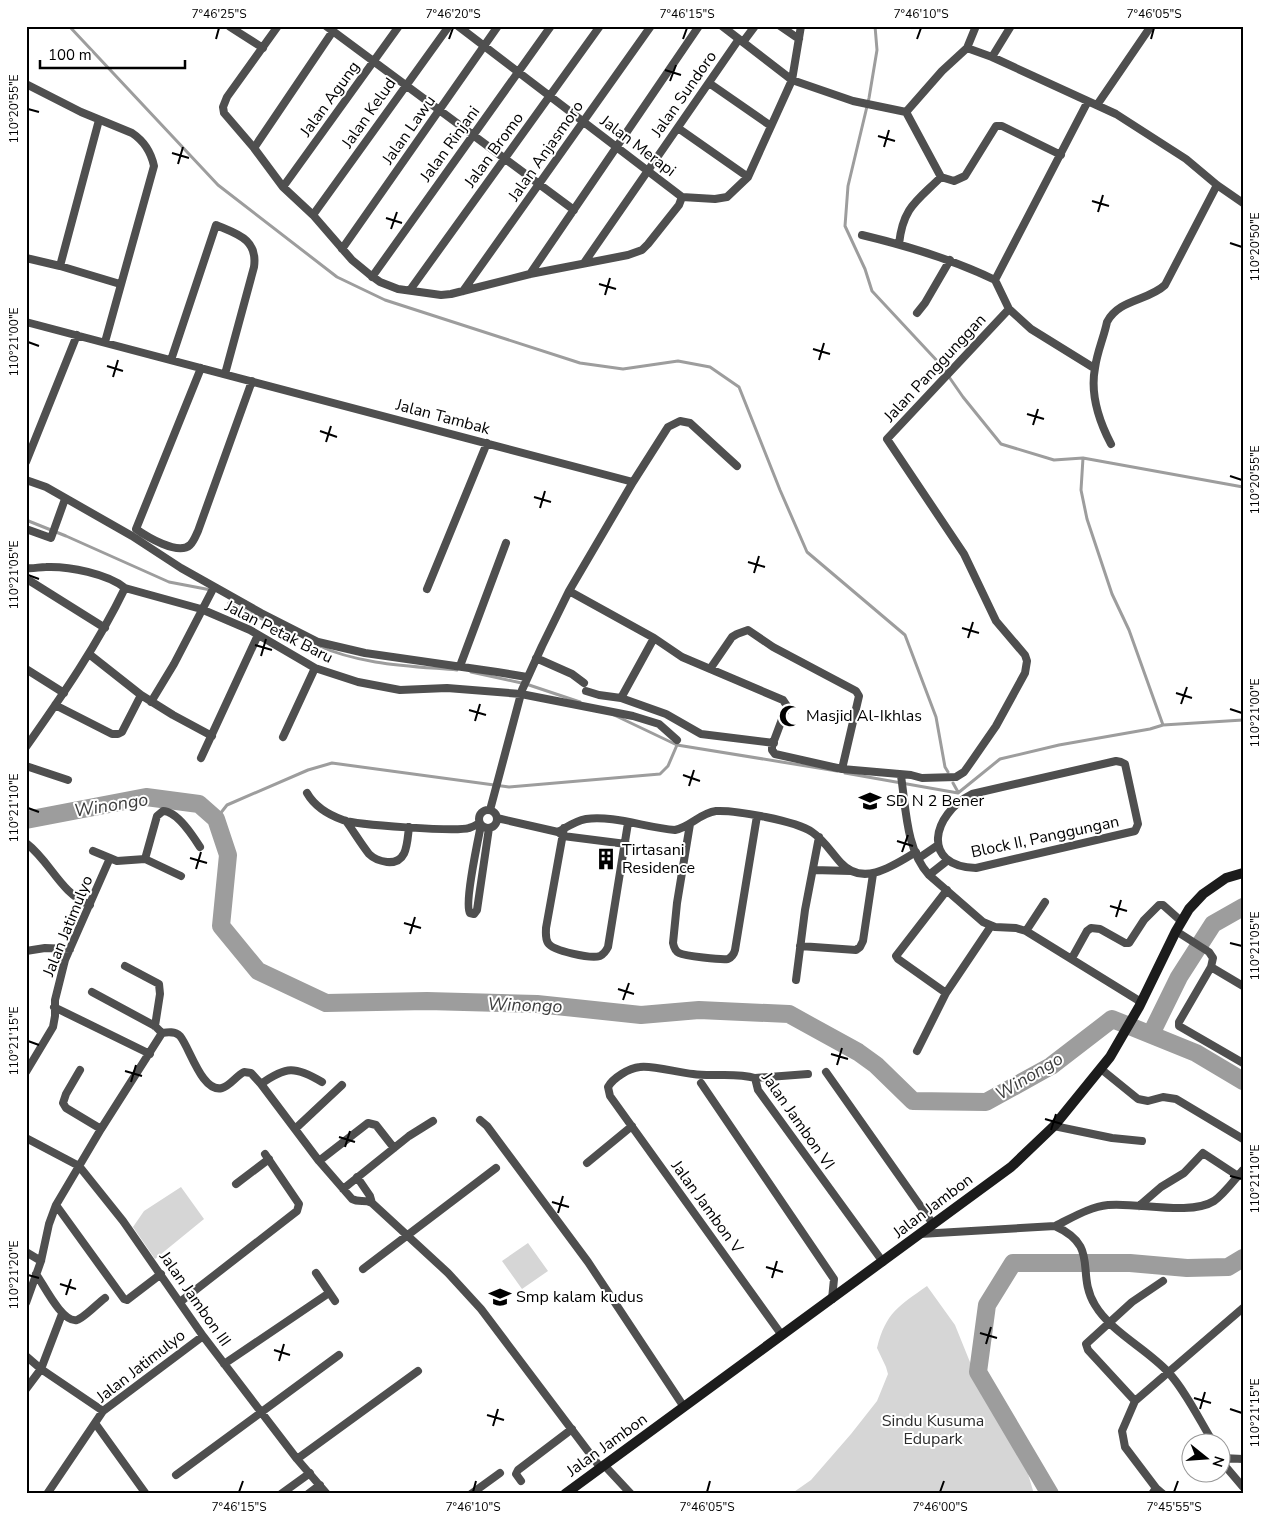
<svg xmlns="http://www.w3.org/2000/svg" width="1269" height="1520" font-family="'Nunito Sans',sans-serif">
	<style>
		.green { fill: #d6d6d6 }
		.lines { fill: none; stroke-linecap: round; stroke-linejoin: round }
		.stream { stroke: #9d9d9d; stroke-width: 3 }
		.river { stroke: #9d9d9d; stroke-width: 18 }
		.minor { stroke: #4f4f4f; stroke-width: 8 }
		.secondary { stroke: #1c1c1c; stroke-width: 10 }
		.ticks { fill: none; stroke: #000; stroke-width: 2 }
		.labels { text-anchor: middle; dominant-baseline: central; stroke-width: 4; stroke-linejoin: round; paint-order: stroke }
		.street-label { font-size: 16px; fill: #000; stroke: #fff }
		.poi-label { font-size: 16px; fill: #000; stroke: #fff; text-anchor: start }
		.park-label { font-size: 16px; fill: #2d2d2d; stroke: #fff }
		.water-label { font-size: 18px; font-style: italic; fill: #3e3e3e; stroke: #fff }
		.neatline { fill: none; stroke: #000; stroke-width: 2 }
		.ticks-label { font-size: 12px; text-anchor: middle; fill: #000 }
	</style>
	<rect width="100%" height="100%" fill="#fff"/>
	<path class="green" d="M181,1187L204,1219L155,1259L133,1227L144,1211Z
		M528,1243L548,1271L522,1289L502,1261Z
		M927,1286L955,1325L976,1377L1026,1467L1034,1494H791L811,1480L851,1434L877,1401L888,1374L886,1367L877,1348C886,1312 899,1306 927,1286Z"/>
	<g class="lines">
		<path class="stream" d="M69,26L218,185L337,277L385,300L580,363L623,369L678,361L710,367L739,387L780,490L807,552L905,635L936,717L945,767L948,772
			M875,26L877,50L869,98L848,186L845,226L865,269L872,291L940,364L963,397L1001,444L1054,460L1083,458
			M26,520L66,536L169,582L211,590
			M229,603L295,635
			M317,645C360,665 411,666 457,670
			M471,672L526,684L580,702
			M614,715L677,745L837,771
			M1163,725L1129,630L1112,594L1087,519L1081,490L1083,458L1243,487
			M845,773L958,793
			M953,783L958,792
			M958,793L1000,759L1059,745L1150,729L1163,725L1243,720
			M216,819L227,805L308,770L332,763L509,787L660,774L668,766L677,745"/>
		<path class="river" d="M26,820L146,797L199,804L216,819L228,855L221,926L258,971L326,1003L427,1001L537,1004L641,1015L699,1010L789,1014L858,1052L876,1065L913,1101L986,1102L1051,1066L1112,1019L1196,1053L1243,1081
			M1151,1034L1179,977L1213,924L1243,907
			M1050,1494L978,1372L987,1305L1013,1263H1130L1187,1268L1228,1267L1243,1258"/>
		<path class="minor" d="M278,26L227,97L223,107L224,113L254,148L283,187L313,215L352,260L369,274L380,282L398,289L441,295L451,294L530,274L628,255L642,250L648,244L679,205L682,197
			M326,26L574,210
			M458,26L682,197L715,199L727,197L748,177L792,80L801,26
			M722,26L792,80L853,101L906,112L942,71L967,48L976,26
			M780,26L799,39
			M230,27L263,48
			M743,42L755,26
			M967,48L992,57L1116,114L1186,159L1217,185L1243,203
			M992,57L1011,26
			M709,83L771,126
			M26,84L81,112L132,133C144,141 151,152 154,166L105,342
			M1097,105L1151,26
			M906,112L941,177L954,181L965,176L996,126H1002L1061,155
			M678,128L748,177
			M254,148L333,31
			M283,187L399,26
			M313,215L449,26
			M862,235C908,246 952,259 995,280
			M899,244C903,207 917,201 941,177
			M342,249L498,26
			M26,258L60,266L120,284
			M584,263L739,39
			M60,266L99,120
			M530,274L699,26
			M372,277L551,26
			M410,290L600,26
			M463,291L651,26
			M1009,309L1031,329L1094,368
			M917,313L925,303L950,260
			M26,322L633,482
			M171,360L216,225C237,234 258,239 254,267L225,374
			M201,368L136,529C146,536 178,556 190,545C194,541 196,535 198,531L252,381
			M1111,444C1099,421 1090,394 1095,368C1097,352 1104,337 1107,322C1119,299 1148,301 1165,285L1217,185
			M26,462L77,335
			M26,480L46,487L132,536L181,568L261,613L318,642L365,653L497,672L527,677
			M26,529L51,538L65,499
			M26,568C33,569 39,567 46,567C69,566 108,574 125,588
			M30,581L105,628
			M427,589L487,443
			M569,591L654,638L682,657L783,700L787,706L772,746V750L775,754L842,769L911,775L922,778L956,777L964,772L969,765L996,726L1025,673L1027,661L1025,655L996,621L964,554L887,439L1009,309L995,280L1088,101
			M89,654L141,695L173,715L212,736
			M536,658L572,674L584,683
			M460,666L506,543
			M26,669L64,693
			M710,669L732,637L737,634L748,630L773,647L856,691L859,696L842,769
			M586,691L599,695L621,698L666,714L701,734L774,743
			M621,698L654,638
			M151,702L174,664L214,587
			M55,705L112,734H118L122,732L141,695
			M283,737L315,668
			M26,747C62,696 98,644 125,588L201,609L250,630L315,668L358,682L400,690L447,688L521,694L633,716L659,724L677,740
			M201,758L258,635
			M1116,761L1121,762L1125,764L1138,824L1135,831L976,868C920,866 932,814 972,794Z
			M26,766L68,780
			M901,776C906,808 906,850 929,875L983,922L995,927L1016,928L1026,931L1141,1002
			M307,793C315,807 329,815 343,820C356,825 457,832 469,828C473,827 476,825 479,823
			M479 819a9 9 0 1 1 18 0a9 9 0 1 1-18 0Z
			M490,810L522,690L542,646L569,591L633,482L668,427L680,421L690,423L737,466
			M497,818L558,832L563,836L626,844
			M346,821C354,832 361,844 369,854C374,859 380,861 387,862C408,864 407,842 409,827
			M690,824L677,903L673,943C674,948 675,951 679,953C685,956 721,960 728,959C732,957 734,954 735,950L757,816
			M481,825C478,840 464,905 470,913L474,914L477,910L489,828
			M564,828L546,928C546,933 545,938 548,943C553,951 591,959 600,956C604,954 606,951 608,947L628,823
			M558,832C567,827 575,821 586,819C613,815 647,828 675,830C690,827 700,813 716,811C736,810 796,821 812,832C824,840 831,852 841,863C863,887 893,866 916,852
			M26,843C51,862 60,893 90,905
			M93,851L110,858
			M919,858L938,845
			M145,859L157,816L163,811C177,811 193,836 200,847
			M813,870L851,871
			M929,875L948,860
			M1026,931L1045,902
			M1176,931L1209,952L1213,958L1211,967L1179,1022V1026L1243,1063
			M800,946L856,950L860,947L863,941L873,874
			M26,951L45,948L70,949
			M1072,958L1087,931L1091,928L1100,929L1125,943H1129L1144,920L1159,905H1163L1181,921
			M125,966L159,984L160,994L155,1026
			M1211,967L1243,986
			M796,980L805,910L819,837
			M92,992L155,1026L162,1033
			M946,993L898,959L896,956L947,890
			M54,1007L150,1054
			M917,1051L946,993L991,926
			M1101,1069L1138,1099L1148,1101L1163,1097L1176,1099L1243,1139
			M80,1070L66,1094L63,1103L66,1108L101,1129
			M26,1072L53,1027L55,1016V1000L65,960L110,858L117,861L145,859L181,876
			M826,1072L933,1224
			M755,1078L808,1074
			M701,1083L834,1279L832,1299
			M261,1084L319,1161L352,1199C359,1203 365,1199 372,1203L448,1273L481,1309L600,1467
			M480,1120L487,1126L588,1262L684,1407
			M1054,1126L1112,1138L1142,1141
			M295,1129L342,1085
			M26,1138L79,1166L123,1221L203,1336L297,1459L327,1494
			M319,1161L368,1123L376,1125L394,1148
			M587,1163L632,1126
			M357,1177L370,1196L372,1203
			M236,1184L269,1159
			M343,1189L409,1136L433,1121
			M1139,1206L1161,1187L1184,1173L1203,1153L1238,1176
			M1055,1226C1072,1218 1089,1207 1108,1205C1137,1202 1190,1216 1214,1201C1225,1193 1234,1180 1243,1170
			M920,1234L1055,1226C1101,1247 1075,1272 1095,1305C1111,1332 1147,1349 1168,1372C1185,1390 1200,1421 1213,1442
			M26,1252L41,1261
			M363,1269L496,1168
			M316,1273L335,1301
			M36,1274C44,1285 62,1323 77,1320C84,1318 98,1303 105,1298
			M161,1274L127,1300L124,1299L56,1205L101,1129L162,1033C168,1032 175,1031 180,1036C190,1048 202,1093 222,1088C230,1086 236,1076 244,1072L251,1073L261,1084C286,1066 295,1066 322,1082
			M180,1302L297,1211L299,1204L265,1154
			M26,1303L41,1261L49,1224L56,1205
			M781,1334L610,1096L608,1087C613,1078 629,1068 640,1067C652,1065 679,1073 693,1074C713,1077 735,1072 755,1078L758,1090L883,1262
			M26,1356L41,1369L103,1411
			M224,1364L329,1293
			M26,1389L41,1369L62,1314
			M1135,1401L1088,1350L1086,1344L1132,1302L1163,1281
			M95,1423L146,1494
			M1222,1457L1226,1467L1243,1487
			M1222,1458L1243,1459
			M297,1459L418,1371
			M604,1465L631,1494
			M176,1475L339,1355
			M521,1481L516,1474L518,1470L572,1429
			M1156,1488L1125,1447L1122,1431L1135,1401L1243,1308
			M47,1494L103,1411L203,1336
			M281,1494L310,1473
			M308,1494L320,1485
			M471,1494L500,1473
			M1152,1494L1156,1488L1163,1494"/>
		<path class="secondary" d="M565,1494L1011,1167L1054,1126L1110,1057L1139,1007L1176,931L1189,909L1203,894L1226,878L1243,873"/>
	</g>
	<path class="ticks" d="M216,39L219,28M449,39L453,28M683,39L687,28M917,39L921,28M1151,39L1154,28M665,70L681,75M670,81L676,65M28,109L39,112M878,136L895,141M884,147L889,130M172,153L189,158M178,164L183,147M1092,201L1109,206M1098,212L1103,195M386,218L402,223M391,229L397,212M1230,243L1242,247M599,284L616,289M605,295L610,278M28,342L39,346M813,349L830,354M819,360L824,343M107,366L123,371M113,377L118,360M1027,414L1044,419M1033,425L1038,409M320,431L337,437M326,442L331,426M1230,476L1242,480M534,497L551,502M540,508L545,491M748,562L765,567M754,573L759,556M28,575L39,579M962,628L979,633M968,638L973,622M255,645L272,650M261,656L266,639M1176,693L1192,698M1181,704L1187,687M1230,709L1242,713M469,710L486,715M475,721L480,704M683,775L700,781M689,786L694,770M28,808L39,812M897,841L913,846M902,852L908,835M190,858L207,863M196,869L201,852M1110,906L1127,911M1116,917L1121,900M404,923L421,928M410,934L415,917M1230,943L1242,946M618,989L634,994M623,1000L629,983M28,1041L39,1045M831,1054L848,1059M837,1065L842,1048M125,1071L142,1076M131,1082L136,1065M1045,1119L1062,1124M1051,1130L1056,1114M339,1137L355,1142M345,1147L350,1131M1230,1176L1242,1179M552,1202L569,1207M558,1213L563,1196M766,1267L783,1272M28,1275L39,1278M772,1278L777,1261M60,1284L76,1289M66,1295L71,1279M980,1333L997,1338M986,1344L991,1327M274,1350L290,1355M279,1361L284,1344M1194,1398L1211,1403M1200,1409L1205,1392M1230,1409L1242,1413M487,1415L504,1420M493,1426L498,1409M239,1492L243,1481M473,1492L476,1481M707,1492L710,1481M940,1492L944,1481M1174,1492L1178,1481"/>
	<defs>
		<g id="mosque-bare" transform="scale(1.725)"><path d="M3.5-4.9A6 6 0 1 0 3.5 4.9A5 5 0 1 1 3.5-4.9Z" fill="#000" stroke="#fff" stroke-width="2.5" paint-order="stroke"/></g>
		<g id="school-bare" transform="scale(1.725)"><path d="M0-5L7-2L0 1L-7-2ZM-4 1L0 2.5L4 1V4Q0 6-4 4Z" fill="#000" stroke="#fff" stroke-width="2.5" paint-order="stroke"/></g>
		<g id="building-bare" transform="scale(1.725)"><path d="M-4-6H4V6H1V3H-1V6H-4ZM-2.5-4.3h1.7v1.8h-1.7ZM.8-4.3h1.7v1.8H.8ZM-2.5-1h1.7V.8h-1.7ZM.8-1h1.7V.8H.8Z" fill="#000" stroke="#fff" stroke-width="2.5" paint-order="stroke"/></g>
	</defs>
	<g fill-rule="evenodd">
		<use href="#mosque-bare" x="790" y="716"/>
		<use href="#school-bare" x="870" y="801"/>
		<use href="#building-bare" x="606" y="859"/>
		<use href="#school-bare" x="500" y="1297"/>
	</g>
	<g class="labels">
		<g class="street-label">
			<text transform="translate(684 94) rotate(-55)">Jalan Sundoro</text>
			<text transform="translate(330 99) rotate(-54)">Jalan Agung</text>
			<text transform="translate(369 113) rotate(-55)">Jalan Kelud</text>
			<text transform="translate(409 130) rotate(-55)">Jalan Lawu</text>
			<text transform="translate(450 144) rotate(-54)">Jalan Rinjani</text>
			<text transform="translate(638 146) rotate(37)">Jalan Merapi</text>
			<text transform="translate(494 150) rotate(-54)">Jalan Bromo</text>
			<text transform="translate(546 151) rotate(-55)">Jalan Anjasmoro</text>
			<text transform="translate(935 368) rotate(-47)">Jalan Panggunggan</text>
			<text transform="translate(443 417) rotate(15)">Jalan Tambak</text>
			<text transform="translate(279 632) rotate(27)">Jalan Petak Baru</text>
			<text transform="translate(1045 837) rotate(-12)">Block II, Panggungan</text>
			<text transform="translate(68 926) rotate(-68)">Jalan Jatimulyo</text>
			<text transform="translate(798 1121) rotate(55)">Jalan Jambon VI</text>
			<text transform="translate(933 1206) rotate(-37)">Jalan Jambon</text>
			<text transform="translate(707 1207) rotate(54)">Jalan Jambon V</text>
			<text transform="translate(195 1299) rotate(55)">Jalan Jambon III</text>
			<text transform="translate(141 1366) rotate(-38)">Jalan Jatimulyo</text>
			<text transform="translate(607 1445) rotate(-36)">Jalan Jambon</text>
		</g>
		<g class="poi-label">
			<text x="806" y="716">Masjid Al-Ikhlas</text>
			<text x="886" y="801">SD N 2 Bener</text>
			<text x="622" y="850">Tirtasani<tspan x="622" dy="18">Residence</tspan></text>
			<text x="516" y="1297">Smp kalam kudus</text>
		</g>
		<g class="park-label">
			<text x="933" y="1421">Sindu Kusuma<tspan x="933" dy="18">Edupark</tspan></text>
		</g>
		<g class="water-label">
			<text transform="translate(111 805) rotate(-9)">Winongo</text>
			<text transform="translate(525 1005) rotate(2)">Winongo</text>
			<text transform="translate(1029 1076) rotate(-31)">Winongo</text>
		</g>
	</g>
	<rect width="1269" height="1520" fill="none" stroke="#ffffff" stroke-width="55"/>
	<g transform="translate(1206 1458) rotate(107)"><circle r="24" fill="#ffffff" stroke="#999999"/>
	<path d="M0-4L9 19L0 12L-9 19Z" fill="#000000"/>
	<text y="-8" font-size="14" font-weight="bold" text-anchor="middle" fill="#000000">N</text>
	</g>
	<path d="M40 60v8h145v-8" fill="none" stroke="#000000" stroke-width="2.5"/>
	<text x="48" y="60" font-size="15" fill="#000000" stroke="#ffffff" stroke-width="4" paint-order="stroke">100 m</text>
	<rect x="28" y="28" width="1214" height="1464" class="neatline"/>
	<g class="ticks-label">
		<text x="219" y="18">7°46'25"S</text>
		<text x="453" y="18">7°46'20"S</text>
		<text x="687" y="18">7°46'15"S</text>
		<text x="921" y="18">7°46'10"S</text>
		<text x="1154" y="18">7°46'05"S</text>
		<text transform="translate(14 109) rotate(-90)" y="4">110°20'55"E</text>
		<text transform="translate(1255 247) rotate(-90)" y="4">110°20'50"E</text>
		<text transform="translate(14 342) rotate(-90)" y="4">110°21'00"E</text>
		<text transform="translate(1255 480) rotate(-90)" y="4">110°20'55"E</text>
		<text transform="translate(14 575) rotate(-90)" y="4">110°21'05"E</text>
		<text transform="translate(1255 713) rotate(-90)" y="4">110°21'00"E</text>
		<text transform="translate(14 808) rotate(-90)" y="4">110°21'10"E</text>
		<text transform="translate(1255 946) rotate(-90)" y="4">110°21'05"E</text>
		<text transform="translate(14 1041) rotate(-90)" y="4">110°21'15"E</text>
		<text transform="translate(1255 1179) rotate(-90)" y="4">110°21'10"E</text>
		<text transform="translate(14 1275) rotate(-90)" y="4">110°21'20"E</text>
		<text transform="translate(1255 1413) rotate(-90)" y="4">110°21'15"E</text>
		<text x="239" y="1511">7°46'15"S</text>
		<text x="473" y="1511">7°46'10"S</text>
		<text x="707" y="1511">7°46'05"S</text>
		<text x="940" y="1511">7°46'00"S</text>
		<text x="1174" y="1511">7°45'55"S</text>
	</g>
</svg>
